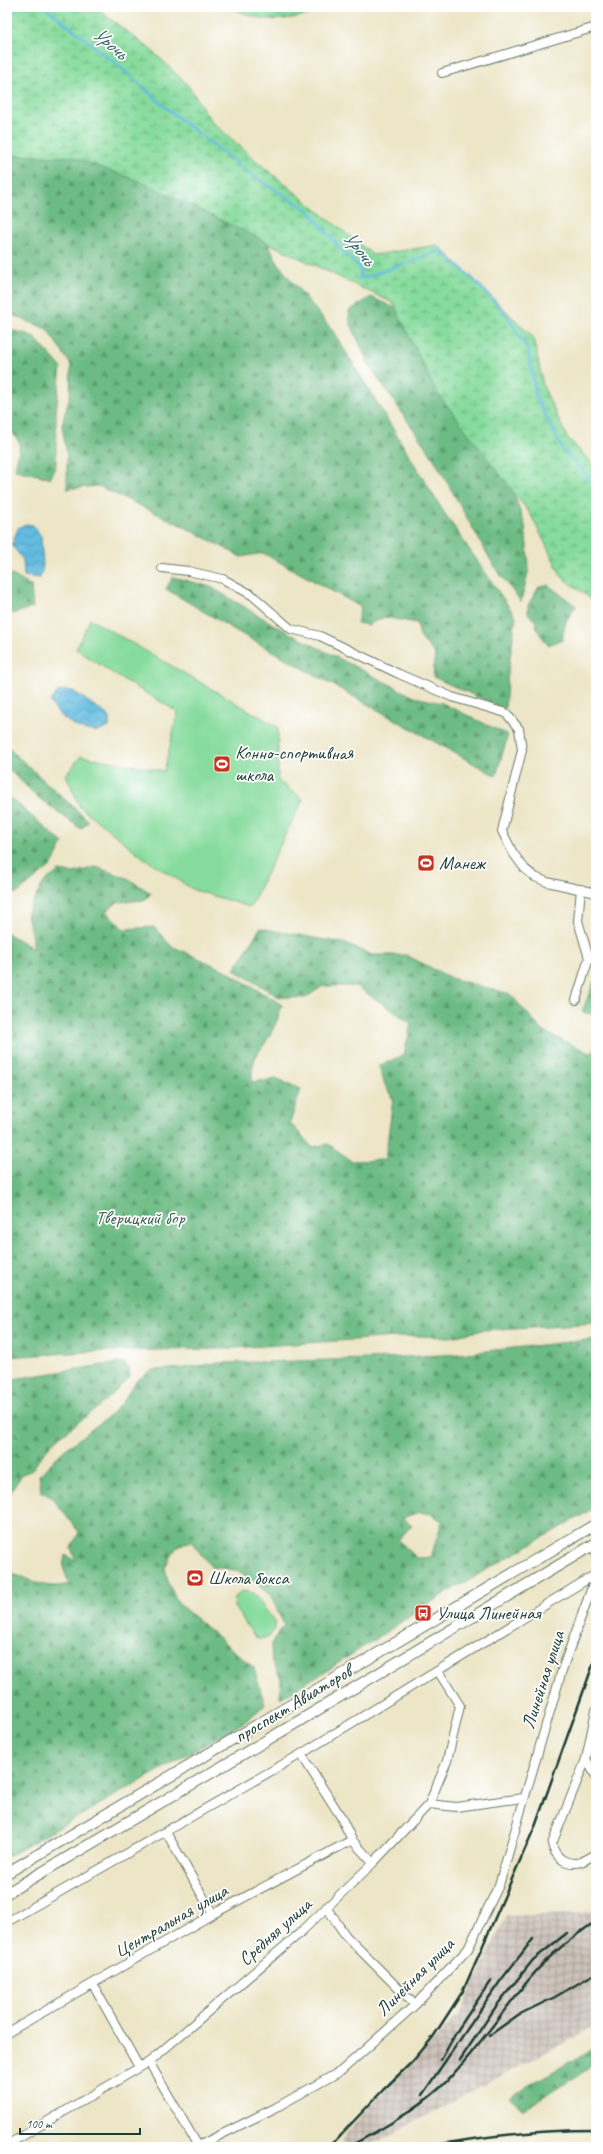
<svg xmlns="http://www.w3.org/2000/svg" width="603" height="2154" font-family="Caveat,sans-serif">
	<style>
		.industrial { fill: url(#industrial-grid) }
		.grass { fill: #86db9d; stroke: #528c68 }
		.forest { fill: url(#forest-firs); stroke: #467c5c; fill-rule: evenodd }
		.wetland { fill: url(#wetland-marsh); stroke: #528c68 }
		.park { fill: url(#park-tufts); stroke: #528c68 }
		.water { fill: url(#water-waves); stroke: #417c8a }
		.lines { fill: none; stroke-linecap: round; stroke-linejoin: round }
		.stream { stroke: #63bce0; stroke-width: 2.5 }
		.minor-casing { stroke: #677867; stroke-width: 10 }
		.major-casing { stroke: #677867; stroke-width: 12 }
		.minor { stroke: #fff; stroke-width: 8 }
		.major { stroke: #fff; stroke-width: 10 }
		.rail { stroke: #1f3d34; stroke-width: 2.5 }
		.labels { text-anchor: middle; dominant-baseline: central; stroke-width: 3.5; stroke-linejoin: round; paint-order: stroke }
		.poi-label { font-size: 19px; fill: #1f3d34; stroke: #fff; text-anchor: start }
		.park-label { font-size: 19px; fill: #39644e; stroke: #fff }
		.street-label { font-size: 19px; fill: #1f3d34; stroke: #fff }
		.water-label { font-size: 20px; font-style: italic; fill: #336368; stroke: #fff }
	</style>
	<defs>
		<pattern id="industrial-grid" width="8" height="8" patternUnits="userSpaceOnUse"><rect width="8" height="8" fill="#ccc2b9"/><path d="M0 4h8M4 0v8" fill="none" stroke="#a59f97"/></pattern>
		<pattern id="forest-firs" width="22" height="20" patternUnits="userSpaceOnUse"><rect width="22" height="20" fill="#6cbb84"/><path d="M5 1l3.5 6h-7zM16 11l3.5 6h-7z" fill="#58996d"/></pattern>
		<pattern id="wetland-marsh" width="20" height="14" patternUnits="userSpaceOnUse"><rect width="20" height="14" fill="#86db9d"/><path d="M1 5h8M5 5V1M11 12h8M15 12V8" fill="none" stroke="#6db381"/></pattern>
		<pattern id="park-tufts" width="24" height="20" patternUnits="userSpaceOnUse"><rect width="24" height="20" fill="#86db9d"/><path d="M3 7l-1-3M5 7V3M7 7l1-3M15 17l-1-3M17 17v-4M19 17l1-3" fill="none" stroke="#6db381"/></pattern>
		<pattern id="water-waves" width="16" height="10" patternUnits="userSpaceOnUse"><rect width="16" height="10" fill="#63bce0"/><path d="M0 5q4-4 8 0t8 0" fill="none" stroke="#519ab6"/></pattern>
	</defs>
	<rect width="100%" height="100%" fill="#fff"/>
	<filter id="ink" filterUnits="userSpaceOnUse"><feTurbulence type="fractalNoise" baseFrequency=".025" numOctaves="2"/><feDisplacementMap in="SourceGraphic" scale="8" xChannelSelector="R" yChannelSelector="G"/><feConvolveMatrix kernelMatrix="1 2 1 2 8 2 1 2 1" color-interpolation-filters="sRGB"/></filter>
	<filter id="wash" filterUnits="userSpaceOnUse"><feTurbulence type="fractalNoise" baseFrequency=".012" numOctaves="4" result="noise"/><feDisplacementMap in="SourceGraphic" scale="16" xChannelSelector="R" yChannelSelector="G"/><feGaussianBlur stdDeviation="0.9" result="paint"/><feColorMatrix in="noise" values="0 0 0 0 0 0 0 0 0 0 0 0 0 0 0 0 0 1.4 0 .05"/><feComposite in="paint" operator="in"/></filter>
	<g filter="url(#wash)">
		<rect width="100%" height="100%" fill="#ece5c6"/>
		<path class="industrial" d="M596,1910V2026L367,2147H347L341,2139L368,2107L459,2014L506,1916L577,1914Z"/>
		<path class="grass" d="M90,619L278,727V781L303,799L250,907L194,890L144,858L80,807L66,775L81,756L164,771L178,712L117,676L76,649Z
			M243,1591L253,1593L274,1621L275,1629L269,1637L259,1639L255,1637L234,1607L235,1597Z"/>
		<path class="forest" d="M7,7L248,204L279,265L333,331L445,514L516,617L508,671L505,709L433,677L435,654L420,637L417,623L384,617L368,625L357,623L361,607L263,553L241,557L183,526L98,486L67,489V456L62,425L70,395L71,365L47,329L7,313Z
			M371,297L408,314L509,481L525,525L529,568L521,602L494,566L434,459L369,365L350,322L349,311Z
			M7,329L33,336L61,367L56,412V464L51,478L15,470L20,444L7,424Z
			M7,572L31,586L33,608L7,615Z
			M173,577L211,587L276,626L414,697L442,703L508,735L496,776L238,632L166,589Z
			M548,585L576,606L566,621L562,640L548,645L537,630L536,622L528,613V605L539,587Z
			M7,747L89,821L81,829L40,799L7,768Z
			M7,795L63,843L52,865L19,892L7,896Z
			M96,867L127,878L151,893L145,900L118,902L106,911L124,929L154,927L171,946L227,971L282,1005C279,1014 277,1023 272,1031C261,1054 251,1052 252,1082L277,1079L301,1089L290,1123L312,1147L328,1144L352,1161L385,1160L393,1099L385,1085L379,1066L404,1055L411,1023L356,986H323L305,998L279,997L234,970L260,928L348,944L372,955H406L451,978L510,994L543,1031L590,1053L596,1049V1323L483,1330L451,1337L412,1336L218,1349L101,1351L7,1357V933L34,949L27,913L44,882L59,871L73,873Z
			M596,976V1015L582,1012Z
			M596,1339V1507L444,1594L328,1670L280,1698L281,1679L272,1662L271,1644L284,1625L271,1596L253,1581L235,1570L211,1567L191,1541L176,1548L165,1567L169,1585L179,1604L254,1668L265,1705L243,1723L7,1857V1573C34,1578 40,1591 69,1584L63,1567L65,1555L76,1561L71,1548L79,1532L52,1498L41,1491L39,1475L63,1451L104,1420L122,1403L136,1381L152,1370L185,1368L216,1363L368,1359L459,1354ZM419,1512L431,1514L442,1521L431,1557L417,1558L398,1540L412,1525L403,1518Z
			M123,1362L129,1368L130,1377C119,1388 108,1399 96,1409C73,1427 46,1442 33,1470L22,1474L10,1494L7,1488V1380Z
			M596,2047V2064L523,2110L510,2096Z"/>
		<path class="wetland" d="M7,7H95L150,49L187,84L211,121L265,168L373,255L438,245L534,338L543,386L567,437L596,468V603L562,577L531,515L436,391L393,303L144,183L73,157L7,155Z"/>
		<path class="park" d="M232,7H334C300,18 264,28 232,7Z"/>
		<path class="water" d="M26,524L33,525L41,536L43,566L40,578L24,576L23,560L12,545L18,528Z
			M66,690L73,691L109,716V727C106,728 101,731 98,731C79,733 57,716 50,701L58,692Z"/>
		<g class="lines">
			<path class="stream" d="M45,7L119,66L171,112L253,176L308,210L344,253L360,268V279L441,251L471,277L506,314L528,350L536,397L563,450L596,485"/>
		</g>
	</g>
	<g filter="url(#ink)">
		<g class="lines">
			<g class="minor-casing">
				<path id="minor" d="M442,73L596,27
					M162,568L188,571L223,579L252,595L291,629L320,636L399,674L452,697L506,713L519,729L522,750L502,831L513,853L525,869L535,877L547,882L596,893
					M576,1000L589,958L578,921L581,889
					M593,1545L596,1553
					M596,1710L586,1759L552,1844C555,1858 567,1866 581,1862C586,1860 592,1856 596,1854
					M301,1754L341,1817L352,1840L373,1863
					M586,1759L596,1776
					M429,1804L456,1807L523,1798
					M166,1832L213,1914
					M326,1907L346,1936L415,2005
					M7,1922L301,1754L596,1574
					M93,1985L139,2067
					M7,2033L213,1914L352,1840
					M149,2062L198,2146
					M7,2145L149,2062L300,1933L373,1863L429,1804L447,1761L460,1706L438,1671
					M196,2147L275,2108L341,2071L415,2005L468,1949L499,1885L563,1667L596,1576"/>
			</g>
			<g class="major-casing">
				<path id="major" d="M7,1873L596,1524
					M7,1893L284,1730L596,1543"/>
			</g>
			<use href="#minor" class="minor"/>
			<use href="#major" class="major"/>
			<path class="rail" d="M490,2035L518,2015L555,1997L596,1973
				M441,2060L457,2031L491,1980
				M460,2060L497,2005L533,1960L567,1933
				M422,2095L501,1980L533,1939
				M327,2147L335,2141L383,2090L413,2061L433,2037L463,1991L536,1824L596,1656
				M348,2147C380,2130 415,2111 442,2086C476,2052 501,2012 532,1976C550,1954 573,1937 596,1921
				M381,2147L387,2144
				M425,2147C482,2136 538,2130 596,2130"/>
		</g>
	</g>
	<defs>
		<g id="stadium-square" transform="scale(0.9)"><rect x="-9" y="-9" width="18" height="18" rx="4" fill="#c8321e" stroke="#fff"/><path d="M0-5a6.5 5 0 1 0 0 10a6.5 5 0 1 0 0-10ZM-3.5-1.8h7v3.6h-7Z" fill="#fff"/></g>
		<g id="bus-square" transform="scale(0.9)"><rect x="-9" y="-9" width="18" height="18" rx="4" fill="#c8321e" stroke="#fff"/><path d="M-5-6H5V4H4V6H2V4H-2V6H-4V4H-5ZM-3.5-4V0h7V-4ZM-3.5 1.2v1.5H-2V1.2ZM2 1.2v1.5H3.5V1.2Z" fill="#fff"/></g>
	</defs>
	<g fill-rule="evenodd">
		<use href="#stadium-square" x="222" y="764"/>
		<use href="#stadium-square" x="426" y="863"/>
		<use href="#stadium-square" x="195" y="1578"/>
		<use href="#bus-square" x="423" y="1613"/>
	</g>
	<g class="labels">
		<g class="poi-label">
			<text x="235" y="753">Конно-спортивная<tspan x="235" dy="22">школа</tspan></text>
			<text x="439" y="863">Манеж</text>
			<text x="208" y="1578">Школа бокса</text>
			<text x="436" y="1613">Улица Линейная</text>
		</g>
		<g class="park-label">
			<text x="140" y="1218">Тверицкий бор</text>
		</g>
		<g class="street-label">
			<text transform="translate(543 1680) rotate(-72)">Линейная улица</text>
			<text transform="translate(293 1704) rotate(-31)">проспект Авиаторов</text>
			<text transform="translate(171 1921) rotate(-30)">Центральная улица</text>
			<text transform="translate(275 1932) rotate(-42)">Средняя улица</text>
			<text transform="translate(415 1977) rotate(-45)">Линейная улица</text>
		</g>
		<g class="water-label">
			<text transform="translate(110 43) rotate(40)">Урочь</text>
			<text transform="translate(359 248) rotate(51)">Урочь</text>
		</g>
	</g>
	<rect width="603" height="2154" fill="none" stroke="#fff" stroke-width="24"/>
	<path d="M20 2128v6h120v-6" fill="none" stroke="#1f3d34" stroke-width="2"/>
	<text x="26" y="2128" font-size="12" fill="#1f3d34" stroke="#ffffff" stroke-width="3" paint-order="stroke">100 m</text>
</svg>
